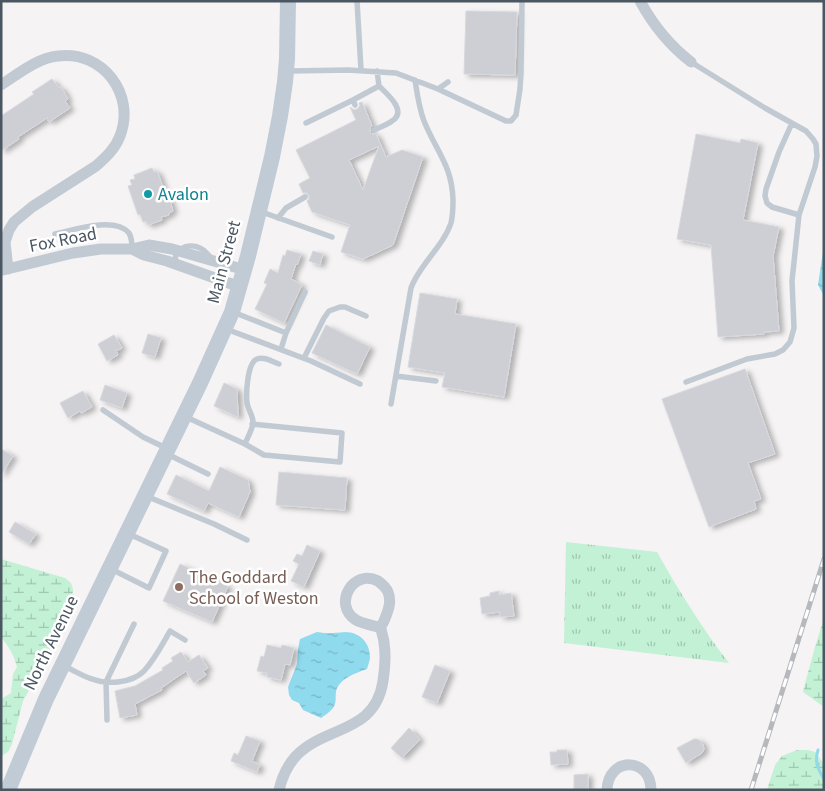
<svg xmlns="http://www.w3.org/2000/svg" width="825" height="791" font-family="'Source Sans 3',sans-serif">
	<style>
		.wetland { fill: url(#wetland-marsh) }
		.park { fill: url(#park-tufts) }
		.water { fill: url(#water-ripples) }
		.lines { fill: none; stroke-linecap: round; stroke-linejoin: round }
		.stream { stroke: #90daee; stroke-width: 3 }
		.building { fill: #cdcfd5; stroke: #d7d9de; fill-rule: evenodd; filter: url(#shadow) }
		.lane { stroke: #c1cad2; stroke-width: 5.5 }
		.street { stroke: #c1cad2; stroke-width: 11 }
		.secondary { stroke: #c1cbd6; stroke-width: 16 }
		.rail-casing { stroke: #b5b8bd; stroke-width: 5 }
		.rail { stroke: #fff; stroke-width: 3; stroke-dasharray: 9; stroke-linecap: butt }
		.culture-dot { fill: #0f9aa8; stroke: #fff; stroke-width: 2 }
		.education-dot { fill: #8d6e63; stroke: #fff; stroke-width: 2 }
		.labels { text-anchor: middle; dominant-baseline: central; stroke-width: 5; stroke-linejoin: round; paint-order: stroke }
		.culture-label { font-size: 18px; fill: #0d838f; stroke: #fff; text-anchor: start }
		.street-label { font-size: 18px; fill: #4a5661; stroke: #fff }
		.education-label { font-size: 18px; fill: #785e54; stroke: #fff; text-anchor: start }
	</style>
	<defs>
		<pattern id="wetland-marsh" width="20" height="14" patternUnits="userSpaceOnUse" patternTransform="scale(1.25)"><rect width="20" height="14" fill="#c3f1d5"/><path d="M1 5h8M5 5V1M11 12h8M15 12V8" fill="none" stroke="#a0c6b0"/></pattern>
		<pattern id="park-tufts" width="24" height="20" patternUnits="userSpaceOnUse" patternTransform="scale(1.25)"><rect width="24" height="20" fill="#c3f1d5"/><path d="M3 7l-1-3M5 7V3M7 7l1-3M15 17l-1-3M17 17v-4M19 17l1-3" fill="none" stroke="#a0c6b0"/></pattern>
		<pattern id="water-ripples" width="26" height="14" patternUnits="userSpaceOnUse" patternTransform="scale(1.25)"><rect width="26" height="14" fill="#90daee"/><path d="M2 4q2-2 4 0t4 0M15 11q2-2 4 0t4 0" fill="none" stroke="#78b4c4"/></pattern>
		<filter id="shadow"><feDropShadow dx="4.5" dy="2.5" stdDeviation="2.5" flood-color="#0004"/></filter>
	</defs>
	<rect width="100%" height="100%" fill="#f5f3f3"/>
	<path class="wetland" d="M1,559L65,578L71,583L73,589L71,609L67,617L64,627L60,632L48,657L23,701L12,744L8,752L1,756V699L11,693L13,674L17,667C14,655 9,647 1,637Z
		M824,618V707L803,692C809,667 816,643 824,618Z
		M797,750H808L815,752L824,764V790H767L775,765L782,756Z"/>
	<path class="park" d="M566,542L657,552C679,591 702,628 729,663L564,643Z"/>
	<path class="water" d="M824,245V296L818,285Z
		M317,632C329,634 334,633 345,632C360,632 370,643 370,657C370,661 368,665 367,669C356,673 338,679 336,692C335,698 337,702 333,708C330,712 325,715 321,718L303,710L299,703L292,700L289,695L288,687L297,664L298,649L300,639Z"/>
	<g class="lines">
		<path class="stream" d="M818,750C814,762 818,769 824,779"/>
	</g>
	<path class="building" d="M466,11L517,12L515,75L464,74Z
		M52,79L59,88L61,87L68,99L65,101L70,108L49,122L47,118L18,137L19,139L1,151V116L34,94L32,92Z
		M362,102L372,126L370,128V132L372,134H376L386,157L402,150L423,157L393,245L363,259L341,252L350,225L312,212L307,201L309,199V195L307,193H303L299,184L310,178L296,150L356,120L350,107L354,110L357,109L360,106L359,103ZM379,146L363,190L349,160Z
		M696,134L740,143L741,139L758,143L743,220L779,227L773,256L779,331L764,332V334L718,337L711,245L677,239Z
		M152,168L154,172L157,171L159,176L167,199L169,198L173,211L169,213V215L161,217L162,220L148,225L146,221L143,222L140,214L138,215L128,186L132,185L130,180L135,179L134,175Z
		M287,250L301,254L297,265L296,264L291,279L302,285L284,323L255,309L267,284L264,283L270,269L278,273L283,255L285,256Z
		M313,251L323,254L320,265L309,261Z
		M420,293L457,299L455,314L516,324L504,397L442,387L445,373L408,367Z
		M326,325L370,347L357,374L312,353Z
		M148,334L161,338L155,357L142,353Z
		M114,335L122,348L116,351L118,355L107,361L98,344Z
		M745,369L775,454L748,463L761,499L754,501L756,509L709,527L662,399Z
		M224,383L237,389L238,417L214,406Z
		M105,385L127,393L122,408L100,400Z
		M83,391L92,407L81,413L80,411L68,418L60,403Z
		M1,449L13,456L1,475Z
		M220,467L248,480L250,492L239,517L208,503L204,511L167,494L176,475L209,491Z
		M279,472L347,478L345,510L276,505Z
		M15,522L36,534L29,544L9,532Z
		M307,545L320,551L304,587L291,581L299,564L293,561L297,554L302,556Z
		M180,564L228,586L212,622L163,601Z
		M499,591V595L511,593L514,616L500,617V612L482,614L480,598L490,596V593Z
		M267,645L281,648L282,645L294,648L290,665L285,664L281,680L267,677V673L257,671L261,656L264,657Z
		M181,652L188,662L199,655L208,668L203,671L206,675L194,683L186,671L161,688L162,690L135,704L137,715L120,718L115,691L135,686L163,670L162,668L173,661L171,658Z
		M435,665L450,671L437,703L422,697Z
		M409,728L420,739L402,758L391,748Z
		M246,736L260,741L252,761L260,765L257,772L231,761L234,753L238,755Z
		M694,739H697L702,742L704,749L702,753L686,763L677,748Z
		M557,750H567L568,764L551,765L550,752H557Z
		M588,774V789H574V775Z"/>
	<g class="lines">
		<path class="lane" d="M357,1L361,70
			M289,71L348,70L396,73L438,89L506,121H511L516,115L520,89L521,72L522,1
			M438,89L448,82
			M355,105L353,100L379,86L377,71
			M306,123L353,100
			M792,123L779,152L766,189L765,196L767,203L772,207L799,215
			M374,130C380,127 387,125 392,121C408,111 387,94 379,86
			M259,211L332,237
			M278,218L286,208L305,197
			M55,234C73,230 115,216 129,233C132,238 132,244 132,249
			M177,264C170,250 188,242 200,248C205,250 208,255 212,259
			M233,312L286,333
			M226,329L311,361L360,384
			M281,349L286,333L305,292
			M304,358L324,318L329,311L340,307H345L366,316
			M396,376L436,381
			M686,382L747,359L775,354L783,350L790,342L794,328L792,281L799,215L815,167L817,156L816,144L813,139L806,131L765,108L691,62
			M391,404L411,288C419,265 443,247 451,223C453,215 453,208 453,200C452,165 436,151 424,121C419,108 417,93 415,80
			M103,410L143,437L166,448
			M186,417L245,444L264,455L340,462L342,433L252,424
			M245,444C247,438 253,429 253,422C253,416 248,409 247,403C246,394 247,363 257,359C264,356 273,362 279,364
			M167,454L208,474
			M146,496L214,524L247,540
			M111,569L149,588L166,551L129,534
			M64,666C73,670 82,676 92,679C108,685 132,683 144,671C155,659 162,645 170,631L185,640
			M107,720L106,682L134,624"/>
		<path class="street" d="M640,1C653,25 669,45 691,62
			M1,85C18,74 37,58 58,56C103,50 136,95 120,136C115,149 106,157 96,166L32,207L14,222L9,230L5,242L8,269
			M132,249L144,255L167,261L240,287
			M3,270L73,253L101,249H132L149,245L172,249L245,270
			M279,790C282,777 287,766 296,756C326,725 375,734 383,681C385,668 386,655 384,643C384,638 381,632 381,628C381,625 383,623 384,621C388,611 392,602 388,592C386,587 382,584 378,581C353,568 332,605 356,620C363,624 373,625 381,628
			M607,790C608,756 651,757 651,790"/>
		<path class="secondary" d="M8,790L46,699L200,383L232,312L248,256L272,157L280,116L285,82L287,59L288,1"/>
		<g class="rail-casing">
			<path id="rail" d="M751,790L824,559"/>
		</g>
		<use href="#rail" class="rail"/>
	</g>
	<circle class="culture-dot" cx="148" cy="194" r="5"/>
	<circle class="education-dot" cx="179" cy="587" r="5"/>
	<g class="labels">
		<g class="culture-label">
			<text x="158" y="194">Avalon</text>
		</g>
		<g class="street-label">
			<text transform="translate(63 240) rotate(-11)">Fox Road</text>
			<text transform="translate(224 262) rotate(-75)">Main Street</text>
			<text transform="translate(51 643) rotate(-64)">North Avenue</text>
		</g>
		<g class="education-label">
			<text x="189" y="577">The Goddard<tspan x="189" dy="21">School of Weston</tspan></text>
		</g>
	</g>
	<rect width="825" height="791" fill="none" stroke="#4a5661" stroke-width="5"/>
</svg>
